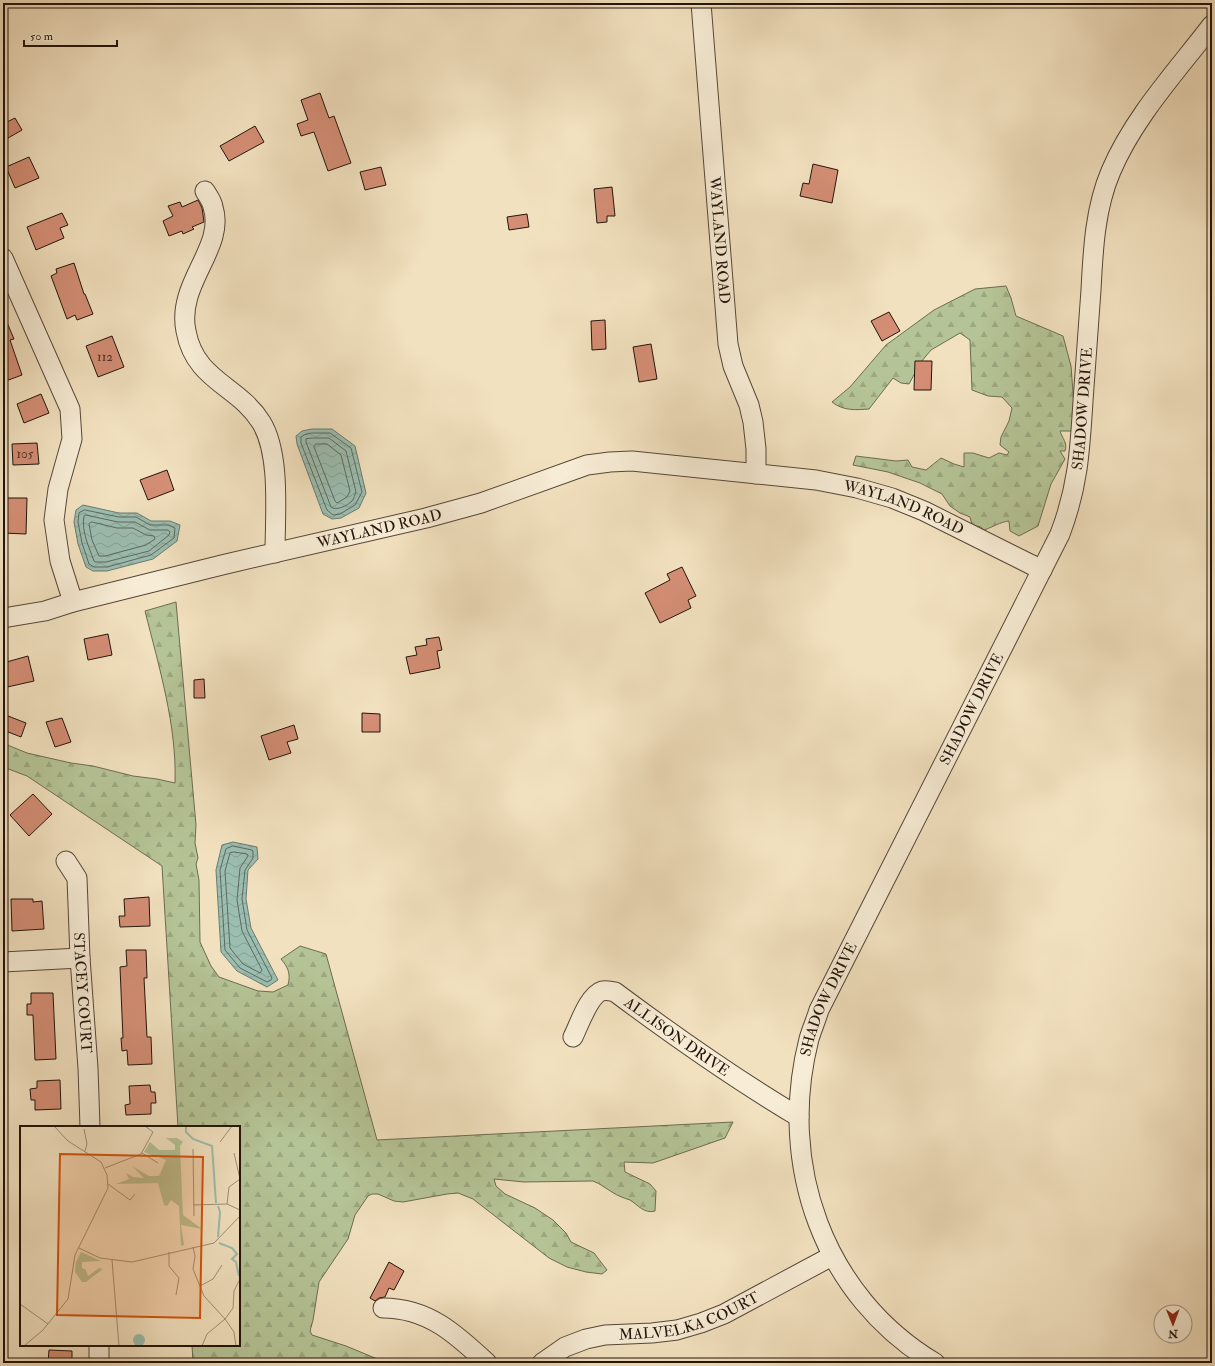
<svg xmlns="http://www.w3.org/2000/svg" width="1215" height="1366" font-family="'IM FELL Double Pica',serif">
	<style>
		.forest { fill: url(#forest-firs); stroke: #6c6c50 }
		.water { fill: url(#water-waves); stroke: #6b7a6f }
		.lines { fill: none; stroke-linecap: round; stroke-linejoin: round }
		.shore { stroke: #5e695e; stroke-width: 1 }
		.building { fill: #d48e75; stroke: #22140b }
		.minor-casing { stroke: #564738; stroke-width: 21 }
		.minor { stroke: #f7ecd5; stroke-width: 19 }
		.labels { text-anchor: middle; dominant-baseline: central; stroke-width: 3; stroke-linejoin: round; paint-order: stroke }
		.number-label { font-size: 13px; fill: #4e3226 }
		.street-label { font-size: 15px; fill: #22140b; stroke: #f7ecd5 }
		.inset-river { fill: none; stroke: #9bbeb1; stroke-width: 2 }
		.inset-road { fill: none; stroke: #9f8f77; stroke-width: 1 }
		.view { fill: #d4520c; fill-opacity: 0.15; stroke: #d4520c; stroke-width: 2 }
		.inset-edge { fill: none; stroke: #22140b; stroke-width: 2 }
	</style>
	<defs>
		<pattern id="forest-firs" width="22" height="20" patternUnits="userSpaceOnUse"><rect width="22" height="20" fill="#b5c496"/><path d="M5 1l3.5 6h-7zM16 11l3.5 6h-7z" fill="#9ba880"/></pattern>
		<pattern id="water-waves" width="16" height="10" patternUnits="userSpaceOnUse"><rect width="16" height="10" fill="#9bbeb1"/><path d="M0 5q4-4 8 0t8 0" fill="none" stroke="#85a297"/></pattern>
	</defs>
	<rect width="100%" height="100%" fill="#f2e1bf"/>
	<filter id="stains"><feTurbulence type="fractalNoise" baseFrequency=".005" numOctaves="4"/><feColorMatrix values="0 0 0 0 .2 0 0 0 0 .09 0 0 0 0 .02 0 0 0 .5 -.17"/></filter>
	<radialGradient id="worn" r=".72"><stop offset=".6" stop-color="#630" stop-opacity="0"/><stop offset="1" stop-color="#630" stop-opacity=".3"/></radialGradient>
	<path class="forest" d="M1006,286L1011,298L1016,316L1063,336L1071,366L1075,419L1071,431H1060C1062,438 1068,443 1065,451H1060L1065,459L1051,484L1038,526L1019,536L1010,531L1009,521C1000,522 993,527 984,530L981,527L972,525L970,517L960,513L950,506L942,494L920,483L888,472L853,465L856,456L896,461L908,460L912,467L926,470L941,458L954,464L964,467V453H973L989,458L999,453L1007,455L1009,452L1000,445L1001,437L1009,421L1012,408L1002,397L988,396L972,390L970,340L960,333L931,350L921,362L909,384L901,383L893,378L869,409C856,410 843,411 832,402L850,387L886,345L934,310L975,289Z
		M176,602L196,825L195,843L198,858L196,864L199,880L200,942L211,966L219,977L258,991L273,992L288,985C291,974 288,967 281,959L300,946L326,954L377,1140L733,1122L725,1138L653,1163L624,1162L625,1172L650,1184L656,1191L655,1211C644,1214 638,1205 630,1200C624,1198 618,1196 612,1192C605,1188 601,1184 593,1181L524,1182L494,1179L496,1186L505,1194L535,1208L553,1220L566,1233L571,1242L594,1253L607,1270L602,1274L586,1272L567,1267L549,1258L473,1199L458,1193L447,1194L403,1202L394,1201L378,1194H372L368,1196L355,1215L348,1239L319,1282L313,1320L310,1331L312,1335L346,1346L387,1363H193L192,1345H239V1127H178L162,866L27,776L3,767V745L5,744L27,753L71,763L93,766L133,776L157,779L175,783C177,726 159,667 145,611Z"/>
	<path class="water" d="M312,429H332L355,446L366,493L359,508L341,518L332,519L323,514L297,444L296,436L302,431Z
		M83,505L119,513H137L151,521H170L180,525L177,541L153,559L107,571H93L86,567L78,544L74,522L76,510Z
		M233,842L257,847L258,859L248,870L246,899L251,928L278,980L267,987L237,971L221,952L216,870L222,845Z"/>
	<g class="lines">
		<path class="shore" d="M312,433H330L351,448L362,492L355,505L340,514L333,515L327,510L301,443V437L304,435Z
			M313,438H329L346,451L356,492C355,494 354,499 352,501C347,506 336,511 331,507L306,442V439Z
			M316,444H327L341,455L350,491L347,497L337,503L335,501L314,447Z
			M85,510L119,517H136L150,525H169L175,528L174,538L151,555L107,567H94L89,564L82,543L78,522L79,513Z
			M86,515L118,522H135L150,530H168L170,532L169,535L149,551L106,562H95L94,561C89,547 81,531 84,516Z
			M92,522L117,528H133L146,535L154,536L155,539L146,545L105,556H99L92,540L89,524Z
			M233,846L252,850L253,851V858L245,870L242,899L247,930L272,978L271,980L267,982L240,968L225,950L220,870L226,849Z
			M234,852L247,854L248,856L240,868L237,900L242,931L262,970L260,973L243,964L230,948L225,871L230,853Z"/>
	</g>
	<path class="building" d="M320,93L329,118L334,116L351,163L328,171L314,132L301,136L297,124L308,120L301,100Z
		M15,118L22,130L3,141V124Z
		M255,126L264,142L229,161L220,146Z
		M29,157L39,178L15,188L6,167Z
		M813,164L838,170L832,203L800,196L803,183L809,184Z
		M381,167L386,185L365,190L360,172Z
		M612,187L615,216H607V222L597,223L594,189Z
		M198,200L202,208L204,222L192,227L194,229L183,234L182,231L169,236L163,221L173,216L168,206L180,202L182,207Z
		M62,213L68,225L60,228L64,238L36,250L27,227Z
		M527,214L529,227L509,230L507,217Z
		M74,263L84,294H85L93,314L77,320L75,315L67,319L51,276L57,273L56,269Z
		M889,312L900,331L882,341L871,321Z
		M3,313L14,339L10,340L22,375L3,382Z
		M605,320L606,349L592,350L591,321Z
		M112,336L124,367L98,377L86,346Z
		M651,344L657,379L639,382L633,347Z
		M915,361H932L931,390H914Z
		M41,394L49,413L24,423L17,404Z
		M37,443L39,464L13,465L12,444Z
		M167,470L174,490L148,500L140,480Z
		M3,498H27L26,534L3,533Z
		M682,567L696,596L688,600L691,608L660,623L645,593L670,580L667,574Z
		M108,634L112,655L88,660L84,639Z
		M439,637L442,650L437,651L440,668L410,674L406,657L417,655L415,647L427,645L426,639Z
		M28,656L34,681L3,688V663Z
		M204,679L205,698H194V680Z
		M362,713L380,714V732H362Z
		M3,714L26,723L21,737L3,730Z
		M62,718L71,742L55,747L46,722Z
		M294,725L298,739L287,742L291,753L269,760L261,736Z
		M33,794L52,814L29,836L10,815Z
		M149,897L150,926L120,927L119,916H125L124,899Z
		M11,899H33V902L42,901L44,929L12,931Z
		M126,950H146L147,978H144L147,1037H151L152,1064L128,1065L127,1050L122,1051L121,1038H123L120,967L127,966Z
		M31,993H53L56,1059L35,1060L33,1015H27V1004H31Z
		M60,1080L61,1109L35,1110V1100H31L30,1089L37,1088V1081Z
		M150,1085L151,1092H155L156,1103H151V1114L126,1115L125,1105L130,1104L129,1086Z
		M389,1262L404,1271L394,1290L389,1288L385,1297L379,1298L375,1301L370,1298Z
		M49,1350L72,1351V1363H48Z"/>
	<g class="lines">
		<g class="minor-casing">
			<g id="minor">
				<path id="s1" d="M701,3L728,344L733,366L749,405L753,422L756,449V474"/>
				<path d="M205,191C208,196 212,201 213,207C226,248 176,283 186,331C195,381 238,385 261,422C281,454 275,515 275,553"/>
				<path d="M3,258L70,409L72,439L58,489L54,520L60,561L73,602"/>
				<path id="s2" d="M3,618L45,611L73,602L226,564L426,518L481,503L587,465L610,462L632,461L816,480L857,488L892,498L924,511L1042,570"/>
				<path id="s3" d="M66,861L77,878L80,958L88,1068L90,1127"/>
				<path d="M3,962L80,958"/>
				<path id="s4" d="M573,1037C579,1025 589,995 602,991C606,990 611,991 615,992C674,1036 735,1079 799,1117"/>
				<path d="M383,1308C428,1308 456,1334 487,1363"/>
				<path d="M99,1345V1363"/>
				<path id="s5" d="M542,1363L565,1347L586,1339L605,1335L652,1333L677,1330L701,1323L724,1314L832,1256"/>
				<path id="s6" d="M935,1363C823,1296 777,1164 809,1039C812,1029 816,1020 819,1010L1060,534C1078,487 1080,450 1083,401C1086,364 1088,327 1091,290C1093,250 1095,208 1111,171C1134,117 1176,72 1212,25"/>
			</g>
		</g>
		<use href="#minor" class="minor"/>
	</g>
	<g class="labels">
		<g class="number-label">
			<text x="105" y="357">112</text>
			<text x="25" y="454">105</text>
		</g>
		<g class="street-label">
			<text stroke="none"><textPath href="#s1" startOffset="238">WAYLAND ROAD</textPath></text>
			<text stroke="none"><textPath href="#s6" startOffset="1065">SHADOW DRIVE</textPath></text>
			<text stroke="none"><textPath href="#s2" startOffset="927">WAYLAND ROAD</textPath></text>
			<text stroke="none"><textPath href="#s2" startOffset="387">WAYLAND ROAD</textPath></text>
			<text stroke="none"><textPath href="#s6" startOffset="741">SHADOW DRIVE</textPath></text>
			<text stroke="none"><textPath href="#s3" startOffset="135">STACEY COURT</textPath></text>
			<text stroke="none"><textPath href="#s6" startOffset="417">SHADOW DRIVE</textPath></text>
			<text stroke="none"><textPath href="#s4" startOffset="145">ALLISON DRIVE</textPath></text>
			<text stroke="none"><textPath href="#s5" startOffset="157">MALVELKA COURT</textPath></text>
		</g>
	</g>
	<g transform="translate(20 1126)">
		<rect width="220" height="220" fill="#f2e1bf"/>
		<path d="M146,12H157L163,16L160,20L163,89L182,103L161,99L164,119L161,120L159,80L151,74L147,80L144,79L138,57L96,58L109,53L106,47L113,51L124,52L112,40L129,50H139L146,34L124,26L130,16L139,24H155V19ZM61,126L81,135L62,136V142L66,144L68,150L79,142L83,143L66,156H62L55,146L56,136Z" fill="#b5c496"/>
		<path d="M113 214a6 6 0 1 1 12 0a6 6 0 1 1-12 0Z" fill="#9bbeb1"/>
		<path class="inset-river" d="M166,0V6L173,13L192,20L196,77M198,80L200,86L198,111M199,117L212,122L217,128L212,133L216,136L219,150"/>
		<path class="inset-road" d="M64,3L67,18L65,25M200,16L212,0M173,23L174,90M122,27L138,37M214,27L220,53M85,42L121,28L133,6L125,0M88,58L110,74L115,68M207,78L209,61L220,53M173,79L207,78L220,84M173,121L175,130L173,143L184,170L205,193L213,182L214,165L220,153M59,122L80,132L112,136L194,117L220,90M149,126V140L159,152L156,169M92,134L99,220M180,160L193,153L202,139M0,178L28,198M4,220L23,204L48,173L55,129L88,62L87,49L81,36L48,15L34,0M182,220L187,208L205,193L214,206L216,220"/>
		<path class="view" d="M40,28L183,31L180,192L37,189Z"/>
		<rect width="220" height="220" class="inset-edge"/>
	</g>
	<rect width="1215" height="1366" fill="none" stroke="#f2e1bf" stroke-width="16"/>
	<rect x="4" y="4" width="1207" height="1358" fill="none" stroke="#22140b" stroke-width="2"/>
	<rect x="8" y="8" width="1199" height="1350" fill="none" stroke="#22140b"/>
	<g transform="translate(1173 1324) rotate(179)"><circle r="19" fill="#f7ecd5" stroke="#a29684"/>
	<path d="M0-3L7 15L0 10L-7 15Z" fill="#8f2418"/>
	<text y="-6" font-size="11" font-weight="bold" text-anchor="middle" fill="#22140b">N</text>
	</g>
	<path d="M24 40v6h93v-6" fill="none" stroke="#22140b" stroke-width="2"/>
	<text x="30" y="40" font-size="12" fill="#22140b" stroke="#f7ecd5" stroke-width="3" paint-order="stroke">50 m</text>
	<rect width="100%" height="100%" filter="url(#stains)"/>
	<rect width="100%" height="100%" fill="url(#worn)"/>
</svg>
